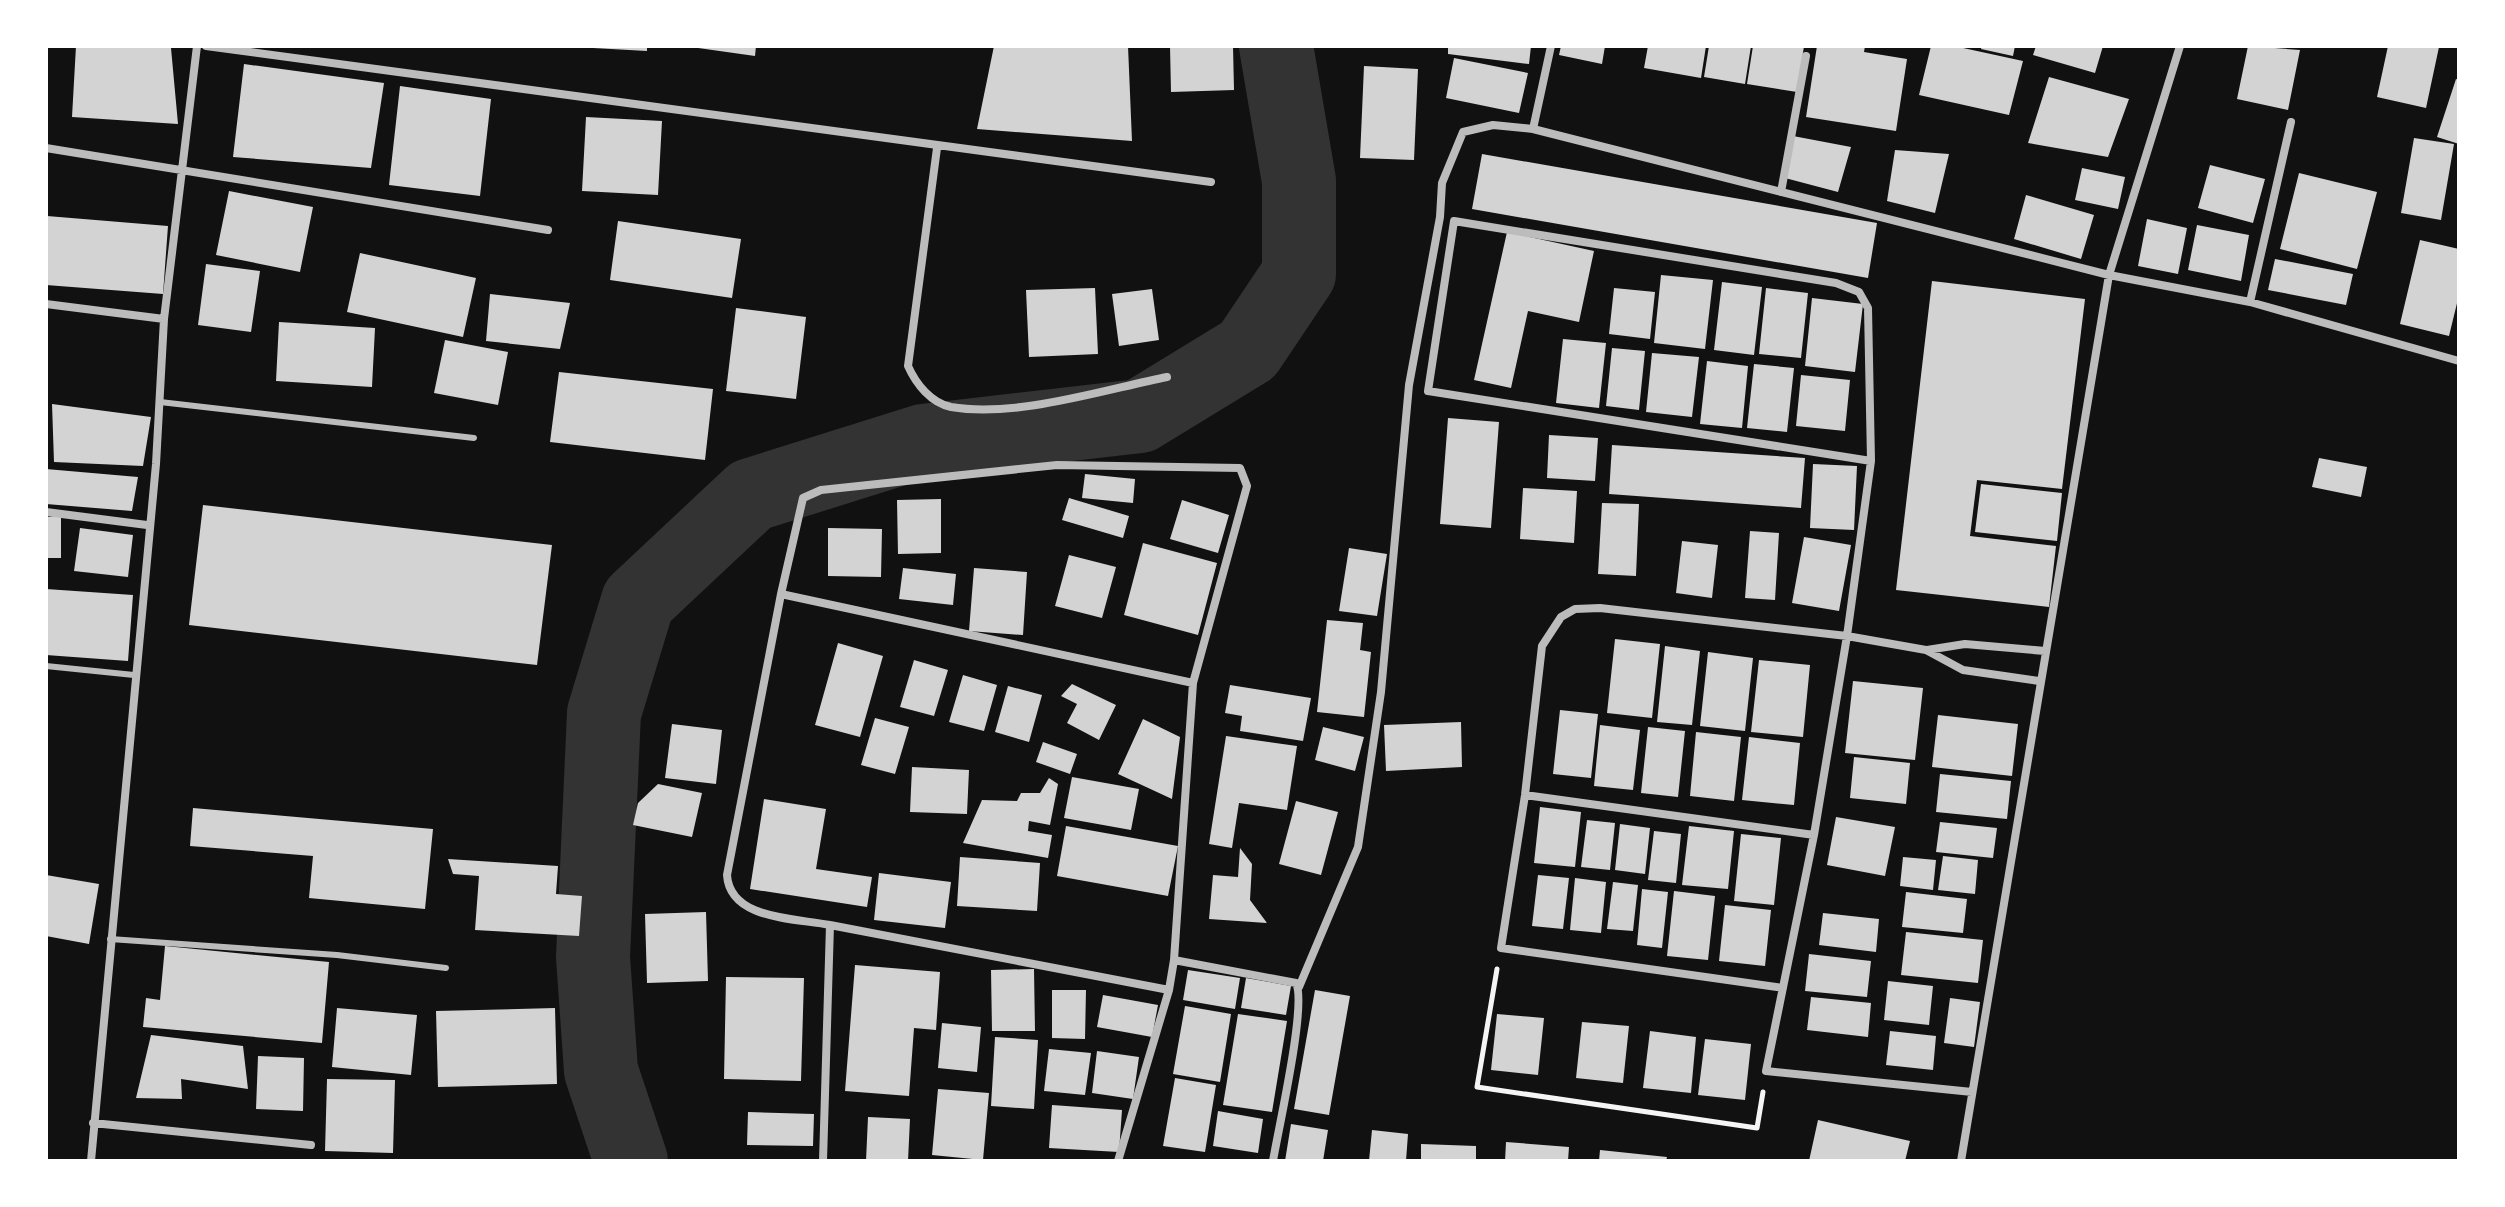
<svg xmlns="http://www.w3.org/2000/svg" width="2505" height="1207" font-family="Cabin,sans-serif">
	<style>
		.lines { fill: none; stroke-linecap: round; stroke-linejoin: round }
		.river { stroke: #333; stroke-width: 74 }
		.building { fill: #d3d3d3 }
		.path { stroke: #f5f5f5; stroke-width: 5 }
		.service { stroke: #bcbcbc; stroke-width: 6 }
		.minor { stroke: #bcbcbc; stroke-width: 8 }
	</style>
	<rect width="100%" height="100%" fill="#111"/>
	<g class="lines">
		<path class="river" d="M631,1161L601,1071L593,957L604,713L638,601L751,495L923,441L1140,416L1248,350L1299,274V181L1276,46"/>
	</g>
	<path class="building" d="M76,46L171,48L178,124L72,117Z
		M593,46H647V51L593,48Z
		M684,46H756L755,56Z
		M994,46H1128L1132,141L977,129Z
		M1170,46H1233L1234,90L1171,92Z
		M1448,46H1531L1529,64L1448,54Z
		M1561,46H1605L1602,64L1559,55Z
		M1648,46H1706L1701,78L1644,68Z
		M1709,46H1751L1745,84L1704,77Z
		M1753,46H1804L1797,92L1747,84Z
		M1817,46H1865L1864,52L1907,59L1896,131L1806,117Z
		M1931,46H1954L2023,61L2009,115L1919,95Z
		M1982,46H2015L2013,56L1981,49Z
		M2036,46H2103L2095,73L2033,55Z
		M2248,46L2300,50L2288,110L2237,99Z
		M2388,46L2439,47L2426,108L2377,97Z
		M1454,58L1528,73L1519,113L1446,98Z
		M244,64L384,83L371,168L233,157Z
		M1364,66L1418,69L1414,160L1360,158Z
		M2049,77L2129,99L2108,157L2028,143Z
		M2456,79L2459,80V144L2437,137Z
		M400,86L491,99L480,196L389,185Z
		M586,117L662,121L658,195L582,191Z
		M1793,136L1851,147L1838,192L1785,178Z
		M2414,138L2454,144L2441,220L2401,213Z
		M1895,150L1949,154L1935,213L1887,201Z
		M1482,154L1877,223L1868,278L1472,209Z
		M2210,165L2265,179L2253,223L2198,208Z
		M2082,168L2125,177L2118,209L2075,200Z
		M2299,173L2377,192L2357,269L2280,249Z
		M229,191L313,207L300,272L216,255Z
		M2026,195L2094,215L2081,259L2014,239Z
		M47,216L168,226L163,294L46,285Z
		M2147,219L2187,228L2178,274L2138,266Z
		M618,221L741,239L732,298L610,280Z
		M2197,225L2249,235L2241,281L2188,270Z
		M1507,232L1594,251L1579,322L1528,311L1511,388L1474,380Z
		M2420,240L2459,249V295L2449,336L2400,324Z
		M360,253L476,278L463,337L347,312Z
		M2275,259L2353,274L2346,305L2268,290Z
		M206,264L260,271L251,332L198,325Z
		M1661,275L1713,280L1705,349L1654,343Z
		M1932,281L2085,299L2062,489L1977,480L1970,536L2056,546L2049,607L1896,590Z
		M1722,282L1762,287L1754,355L1714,350Z
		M1095,288L1098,354L1029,357L1026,290Z
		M1614,288L1655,292L1650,339L1609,334Z
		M1766,288L1808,293L1801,358L1759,354Z
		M1152,289L1159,340L1119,346L1112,294Z
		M490,294L570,303L560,349L486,341Z
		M1812,298L1863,304L1855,372L1805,366Z
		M736,308L806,317L796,399L726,391Z
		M279,322L375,328L372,387L276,381Z
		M1563,339L1606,343L1599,408L1556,403Z
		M445,340L508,352L498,405L434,393Z
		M1612,348L1645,351L1639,410L1606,406Z
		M1652,353L1699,357L1692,417L1646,412Z
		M1707,361L1748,366L1742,428L1700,424Z
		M1754,364L1794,368L1787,432L1747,428Z
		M559,372L713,389L705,460L550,442Z
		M1801,375L1850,380L1845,431L1796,426Z
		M52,404L151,417L143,466L54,462Z
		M1448,418L1499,422L1491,528L1440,524Z
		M1549,435L1598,438L1595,481L1547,478Z
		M1612,445L1805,458L1801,508L1609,494Z
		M2319,458L2367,467L2361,497L2312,487Z
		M1813,464L1857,466L1854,530L1810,528Z
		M46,469L138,477L132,511L46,504Z
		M1085,474L1135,479L1133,503L1082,498Z
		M1981,484L2062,493L2057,541L1975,532Z
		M1523,488L1577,491L1574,543L1520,539Z
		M1069,498L1129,516L1123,538L1062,520Z
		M941,499V553L898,554L897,500Z
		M1182,500L1229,515L1218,553L1170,539Z
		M1602,503L1639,504L1636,576L1598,574Z
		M203,505L552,545L537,665L189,625Z
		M46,517H61V558H46Z
		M80,528L133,535L128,577L74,571Z
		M828,528L882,529L881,577L828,576Z
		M1750,531L1779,533L1775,600L1745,598Z
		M1804,537L1851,545L1839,611L1792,603Z
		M1682,541L1718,545L1712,598L1676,593Z
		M1143,543L1217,563L1198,635L1124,615Z
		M1349,548L1387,554L1377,616L1339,611Z
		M1069,555L1116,567L1102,618L1055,606Z
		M903,568L956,574L953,605L899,599Z
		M974,568L1027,572L1023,635L969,631Z
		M46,589L133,595L128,661L46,655Z
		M1327,620L1363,623L1360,650L1371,652L1364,717L1317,712Z
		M1615,639L1660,644L1652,718L1607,713Z
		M838,643L883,656L860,737L815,725Z
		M1665,646L1700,651L1692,725L1657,722Z
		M1708,652L1753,658L1745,731L1700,726Z
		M914,660L948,670L934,716L900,707Z
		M1759,660L1810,665L1803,737L1751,732Z
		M963,675L997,685L984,731L949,722Z
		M1853,681L1923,688L1915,760L1845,753Z
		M1072,684L1116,705L1099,740L1067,723L1077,704L1061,696Z
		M1230,685L1311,698L1303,741L1240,731L1242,716L1225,713Z
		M1008,686L1042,695L1029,742L995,732Z
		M1560,710L1598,714L1591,778L1553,774Z
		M1938,715L2018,724L2012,776L1932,767Z
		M875,718L909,727L895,774L861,765Z
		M1143,719L1180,737L1172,799L1118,774Z
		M1461,722L1462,767L1386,771L1384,725Z
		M672,724L722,730L716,784L665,778Z
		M1600,725L1640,730L1633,790L1594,786Z
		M1323,727L1364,737L1355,771L1315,760Z
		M1648,727L1685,731L1678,797L1641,793Z
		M1696,732L1741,737L1734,801L1690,796Z
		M1226,736L1297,746L1287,810L1239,803L1232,848L1209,844Z
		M1749,737L1800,743L1794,805L1742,800Z
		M1043,742L1077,754L1070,774L1036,762Z
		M1854,757L1910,763L1906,804L1850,798Z
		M912,767L969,770L967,814L910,812Z
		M1940,774L2011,781L2007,819L1936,812Z
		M1072,777L1139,789L1131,830L1064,818Z
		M1049,778L1058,784L1050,825L1029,821L1028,831L1052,835L1048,858L963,843L982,800L1017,801L1021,793H1040Z
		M658,784L702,793L692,837L633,825L638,803Z
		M764,799L826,809L816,869L872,877L867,907L750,889Z
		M1296,801L1338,812L1321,875L1279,864Z
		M1540,807L1581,812L1575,867L1534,863Z
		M193,808L433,829L425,909L309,898L313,856L190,846Z
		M1836,817L1895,827L1885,876L1827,865Z
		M1587,820L1615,823L1610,870L1581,867Z
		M1940,822L1997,828L1993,858L1936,852Z
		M1620,824L1650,828L1645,874L1615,870Z
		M1066,826L1178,846L1168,896L1057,876Z
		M1689,826L1734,831L1728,889L1682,885Z
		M1654,831L1681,834L1676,883L1648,880Z
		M1741,834L1781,838L1774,905L1734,901Z
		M1240,848L1252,864L1250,900L1267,923L1209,919L1213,875L1238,877Z
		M1943,856L1978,860L1975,894L1938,890Z
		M960,857L1040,863L1037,911L957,906Z
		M1903,857L1936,860L1933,890L1900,886Z
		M448,859L558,866L556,894L582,896L579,936L475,930L479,876L453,874Z
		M879,873L951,882L945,928L874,920Z
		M46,875L99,884L89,944L46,936Z
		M1538,875L1569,878L1563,929L1532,926Z
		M1575,878L1606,882L1601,933L1570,930Z
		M1613,882L1638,885L1633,931L1607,929Z
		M1642,889L1668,892L1662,948L1637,945Z
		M1674,891L1715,896L1708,960L1667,956Z
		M1906,892L1967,899L1963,933L1902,927Z
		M1725,905L1771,910L1765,966L1719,961Z
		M706,912L708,981L647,983L645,914Z
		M1823,913L1879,919L1876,952L1819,945Z
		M1906,932L1983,940L1978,983L1901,975Z
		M165,946L329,962L322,1043L143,1027L146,998L160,1000Z
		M1809,954L1871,961L1867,997L1805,991Z
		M855,965L940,972L936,1030L914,1028L909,1096L845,1091Z
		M1034,969L1035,1031H992L991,970Z
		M1188,970L1240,978L1235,1009L1183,1000Z
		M726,977L804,978L801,1081L724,1079Z
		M1246,978L1291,986L1286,1015L1241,1008Z
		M1888,981L1933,986L1929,1025L1884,1020Z
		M1052,990H1086L1085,1039L1052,1038Z
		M1315,990L1350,996L1329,1115L1294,1109Z
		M1103,995L1158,1005L1152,1037L1097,1027Z
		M1811,997L1871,1003L1868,1037L1807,1030Z
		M1950,998L1980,1002L1974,1047L1944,1043Z
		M1185,1006L1231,1014L1220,1082L1173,1074Z
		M337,1008L417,1015L411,1075L332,1067Z
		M555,1008L557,1084L438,1087L436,1011Z
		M1238,1014L1287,1021L1272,1112L1223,1105Z
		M1497,1014L1544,1018L1538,1075L1491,1070Z
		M1582,1022L1629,1026L1623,1083L1576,1078Z
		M942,1023L981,1027L977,1072L938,1068Z
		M1650,1031L1696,1037L1691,1093L1643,1088Z
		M1890,1031L1936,1036L1933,1070L1886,1065Z
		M151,1035L243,1046L248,1089L181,1079L182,1099L136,1098Z
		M995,1037L1038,1040L1034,1109L991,1106Z
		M1705,1039L1751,1044L1745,1100L1698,1095Z
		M1049,1049L1091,1053L1085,1095L1044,1091Z
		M1097,1051L1139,1057L1133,1099L1092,1093Z
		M258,1056L304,1058L303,1111L256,1109Z
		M1175,1078L1216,1085L1205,1152L1163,1146Z
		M327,1079L395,1080L393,1153L325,1151Z
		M938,1089L989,1093L983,1160L932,1155Z
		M1052,1105L1122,1110L1119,1152L1049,1148Z
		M1218,1111L1263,1119L1258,1153L1213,1146Z
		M748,1112L814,1114L813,1146L747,1145Z
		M868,1117L910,1119L908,1161H866Z
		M1818,1120L1910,1141L1905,1161H1809Z
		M1291,1124L1328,1130L1323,1161H1285Z
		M1372,1130L1408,1134L1406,1161H1369Z
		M1506,1142L1569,1147L1568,1161H1505Z
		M1421,1144L1476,1146V1161H1421Z
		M1600,1150L1667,1157L1666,1161H1599Z"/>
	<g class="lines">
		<path class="path" d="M1497,969L1477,1087L1757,1128L1763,1092"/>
		<path class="service" d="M160,402L474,438
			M46,666L134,675
			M110,939L337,955L446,968"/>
		<path class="minor" d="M206,46L1211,182
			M1533,129L1551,46
			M46,148L548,230
			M937,148L908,366C916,384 931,403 951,407C1016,418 1103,390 1167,377
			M1781,192L1806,56
			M2250,302L2291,122
			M46,304L164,319
			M1871,461L1428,391L1454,221L1836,283L1859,292L1868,308L1871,461L1847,636L1814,835L1766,1071L1972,1092
			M46,512L147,525
			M781,594L803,498L821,490L1057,465L1240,468L1247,486L1193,683
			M1927,650L1965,644L2045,651
			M1525,795L1814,835
			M830,925L1169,990
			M1174,960L1296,983C1307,1005 1278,1130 1273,1161
			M1299,987L1358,847L1381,692L1409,385L1440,217L1442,183L1463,132L1493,125L1533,129L2109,275L2250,302L2459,361
			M1783,988L1501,948L1525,795L1542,646L1561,617L1575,609L1600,608L1847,636L1926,650L1963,670L2039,681
			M93,1123L311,1145
			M91,1161L156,464L164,319L197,46
			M823,1161L830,925C795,918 730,920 727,875L781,594L1193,683L1174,960L1169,990L1118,1161
			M1961,1161L2109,275L2180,46"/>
	</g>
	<rect width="2505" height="1207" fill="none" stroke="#ffffff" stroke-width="96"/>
</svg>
